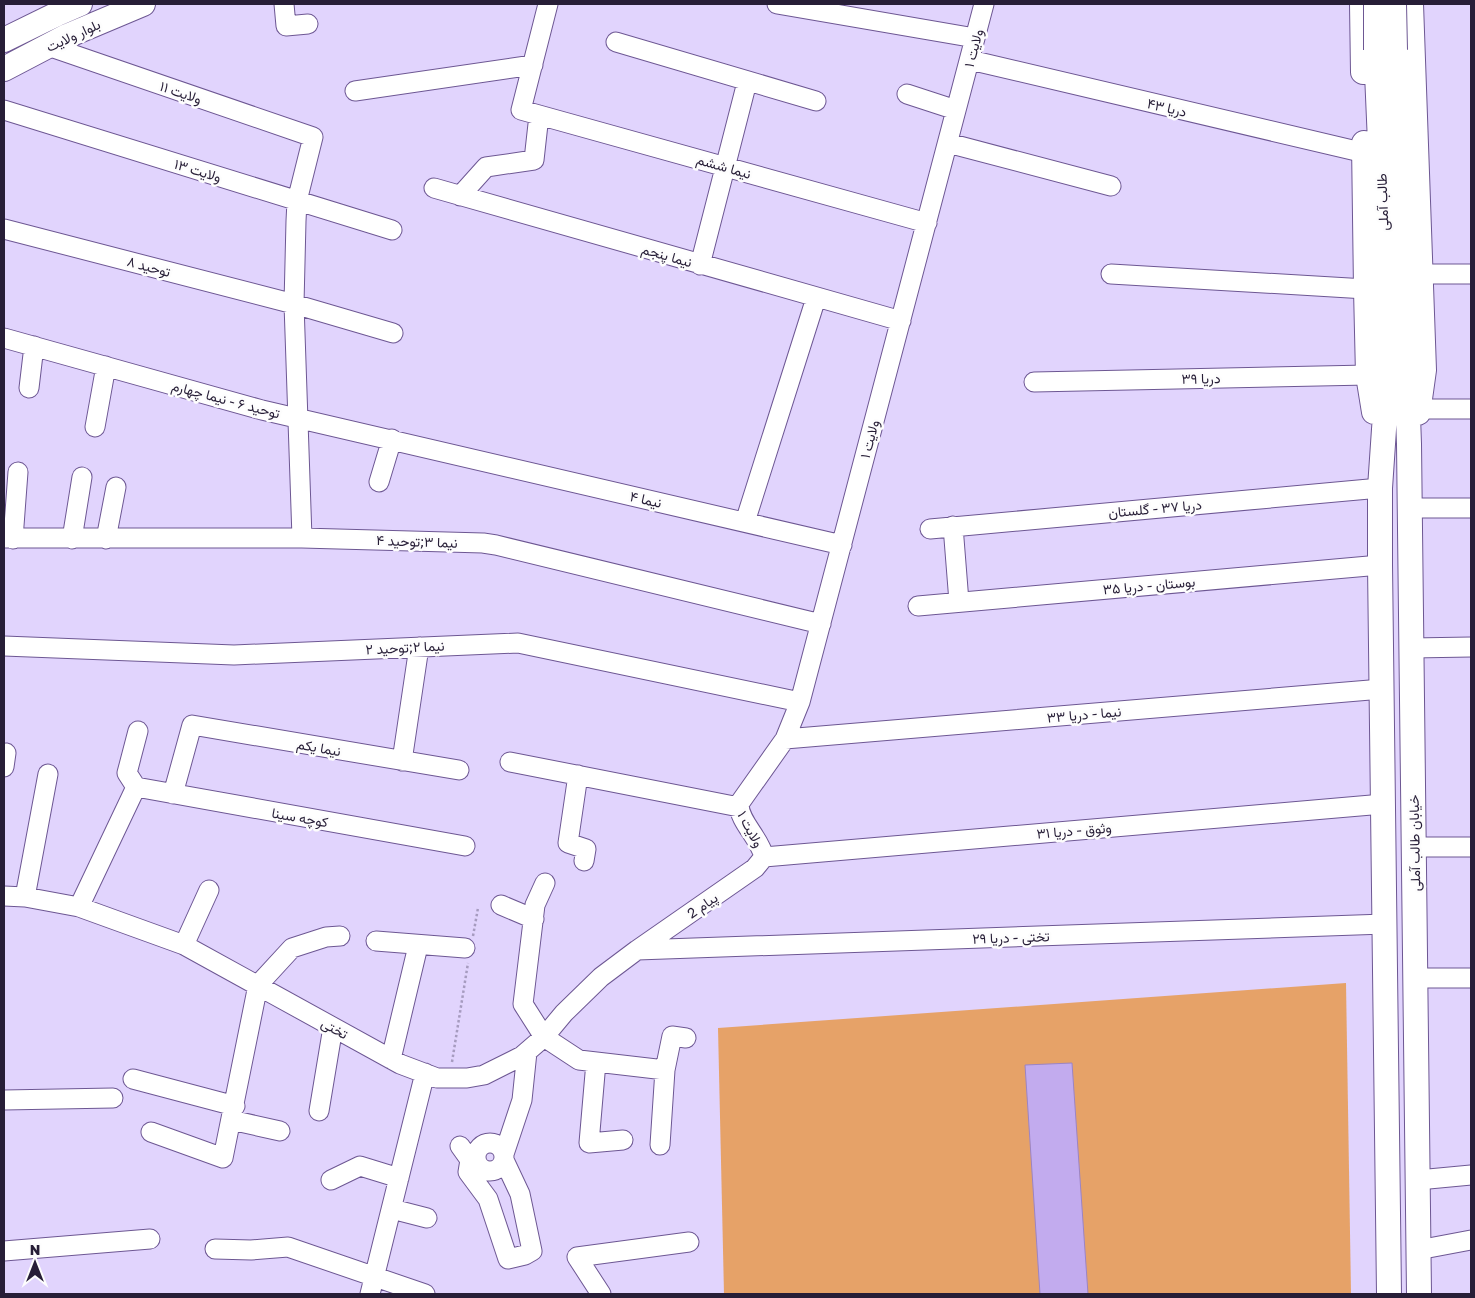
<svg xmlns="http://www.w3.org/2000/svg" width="1475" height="1298" font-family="'Golos Text',Vazirmatn,sans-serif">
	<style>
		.green { fill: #e6a268 }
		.building { fill: #c2abee; stroke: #9b84c4 }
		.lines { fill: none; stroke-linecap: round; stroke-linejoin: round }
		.minor-casing { stroke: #6d5793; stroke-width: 21 }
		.major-casing { stroke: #6d5793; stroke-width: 26 }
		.path { stroke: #a69bbf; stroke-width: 2.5; stroke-dasharray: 2.5 2.5; stroke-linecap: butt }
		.minor { stroke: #fff; stroke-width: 19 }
		.major { stroke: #fff; stroke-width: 24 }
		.major-bridge-casing { stroke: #6d5793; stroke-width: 26; stroke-linecap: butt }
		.major-bridge { stroke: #fff; stroke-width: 24 }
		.labels { text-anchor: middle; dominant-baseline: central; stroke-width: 5; stroke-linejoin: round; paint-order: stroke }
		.street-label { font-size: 14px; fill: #271e37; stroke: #fdfdfd }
	</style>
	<rect width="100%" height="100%" fill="#e1d4fd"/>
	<path class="green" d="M1346,983L1351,1294H724L718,1028Z"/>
	<path class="building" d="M1072,1063L1088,1294H1040L1025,1065Z"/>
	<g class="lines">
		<g class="minor-casing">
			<path id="minor" d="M284,4L286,26L308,24
				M548,4L521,110L927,223
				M777,4L975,38
				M616,42L816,101
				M48,46L313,137L297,201L296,221L294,304L302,538
				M970,60L1365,153
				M355,91L533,65
				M907,94L956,110
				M4,110L392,230
				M948,143L1111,186
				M434,188L901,321
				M460,196L486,167L534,160L539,115
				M4,229L294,304L393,333
				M700,265L747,82
				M1111,274L1366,289
				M1421,274H1471
				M4,338L262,410L842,545
				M1034,382L1368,375
				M29,388L34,346
				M1419,409H1471
				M95,427L106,366
				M379,482L392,439
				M1409,508H1471
				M745,522L816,298
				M953,526L959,602
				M930,529L1380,488
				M4,538H302L483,543L496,545L821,624
				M13,539L18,472
				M72,539L82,477
				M106,539L116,487
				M918,606L1380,565
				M4,646L234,655L518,643L800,702
				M1412,648L1471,647
				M785,739L1382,689
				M402,761L419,647
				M510,762L739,807
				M4,767L6,753
				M578,775L568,843L586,849L584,861
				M136,787L465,846
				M136,787L127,773L138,731
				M173,794L192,725L459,770
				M1414,847H1471
				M764,857C760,838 739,822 739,804L785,739L800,702L984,4
				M764,857L1383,804
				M545,883L535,905L523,1004L544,1037L579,1060L665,1070L672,1036L686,1038
				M4,896L25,897L79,907L184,945L400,1064L437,1078H467L484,1075L522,1056L544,1037L564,1013L601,977L637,950L755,868L764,857
				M25,897L48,774
				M501,905L534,919
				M79,907L136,787
				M376,941L465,948
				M184,945L209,890
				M637,950L1385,924
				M1416,978H1471
				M391,1059L418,946
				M596,1062L589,1143L623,1140
				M133,1079L235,1106
				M4,1100L113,1098
				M319,1111L333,1027
				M231,1120L280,1131
				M151,1132L223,1158L258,985L292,948L326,937L340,936
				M476 1157a14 14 0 1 1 28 0a14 14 0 1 1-28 0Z
				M660,1145L665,1070
				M460,1146L470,1160L468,1172L488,1199L508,1259L525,1255L532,1251L520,1194L504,1160
				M504,1154L522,1100L527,1052
				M331,1180L360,1166L399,1178
				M1418,1180L1471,1175
				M392,1209L427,1218
				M215,1249L251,1250L288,1247L425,1294
				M1418,1250L1471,1240
				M4,1251L150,1239
				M370,1294L425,1073
				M601,1294L577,1257L689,1242"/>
		</g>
		<g class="major-casing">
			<path id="major" d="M1362,4L1363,72
				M1411,4L1424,370L1418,413
				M4,40L57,14L80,4
				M1376,50L1382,189L1386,400L1380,488V565L1389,1294
				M1395,50L1409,444L1419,1294
				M4,69L67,36L143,4
				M1364,143L1366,289L1368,375L1374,412"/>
		</g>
		<path class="path" d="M473,936L478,908
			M452,1062L468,963"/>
		<use href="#minor" class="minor"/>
		<use href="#major" class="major"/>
		<g class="major-bridge-casing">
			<path id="major-bridge" d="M1376,4V50
				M1394,4L1395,50"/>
		</g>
		<use href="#major-bridge" class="major-bridge"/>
	</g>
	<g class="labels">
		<g class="street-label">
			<text transform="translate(73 35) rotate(-25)">بلوار ولایت</text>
			<text transform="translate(973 48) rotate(-75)">ولایت ۱</text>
			<text transform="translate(181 92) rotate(19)">ولایت ۱۱</text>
			<text transform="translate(1167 107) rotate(13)">دریا ۴۳</text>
			<text transform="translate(724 166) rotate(16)">نیما ششم</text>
			<text transform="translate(198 170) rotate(17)">ولایت ۱۳</text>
			<text transform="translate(1382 202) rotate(-92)">طالب آملی</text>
			<text transform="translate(667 255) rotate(16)">نیما پنجم</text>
			<text transform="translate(149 266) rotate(15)">توحید ۸</text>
			<text transform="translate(1201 378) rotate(-1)">دریا ۳۹</text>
			<text transform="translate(226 399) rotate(15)">توحید ۶ - نیما چهارم</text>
			<text transform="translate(869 439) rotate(-75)">ولایت ۱</text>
			<text transform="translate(646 499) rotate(13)">نیما ۴</text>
			<text transform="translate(1155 508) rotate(-5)">دریا ۳۷ - گلستان</text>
			<text transform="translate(417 541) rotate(2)">نیما ۳;توحید ۴</text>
			<text transform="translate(1149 585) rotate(-5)">بوستان - دریا ۳۵</text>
			<text transform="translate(405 647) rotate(-3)">نیما ۲;توحید ۲</text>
			<text transform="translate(1084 714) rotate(-5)">نیما - دریا ۳۳</text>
			<text transform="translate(319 747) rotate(10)">نیما یکم</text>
			<text transform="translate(300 817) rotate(10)">کوچه سینا</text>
			<text transform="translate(751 829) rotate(62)">ولایت ۱</text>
			<text transform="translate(1074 830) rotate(-5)">وثوق - دریا ۳۱</text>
			<text transform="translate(1414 843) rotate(-91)">خیابان طالب آملی</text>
			<text transform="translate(702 905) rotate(-35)">پیام 2</text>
			<text transform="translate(1011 937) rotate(-2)">تختی - دریا ۲۹</text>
			<text transform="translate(335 1028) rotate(29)">تختی</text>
		</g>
	</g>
	<rect width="1475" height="1298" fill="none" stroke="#271e37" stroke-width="10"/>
	<g transform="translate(35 1263)" stroke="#fdfdfd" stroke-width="4" paint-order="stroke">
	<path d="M0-4L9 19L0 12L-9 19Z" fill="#271e37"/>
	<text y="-8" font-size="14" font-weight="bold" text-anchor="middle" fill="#271e37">N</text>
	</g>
</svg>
